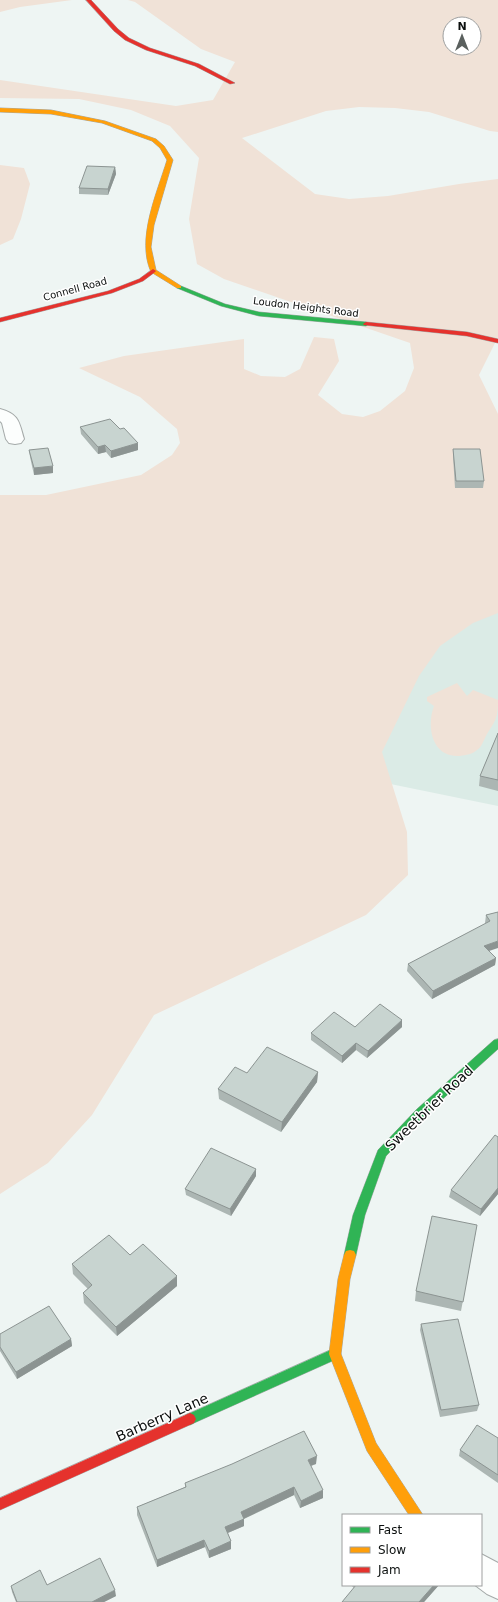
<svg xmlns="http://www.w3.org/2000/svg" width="498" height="1602" font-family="'DejaVu Sans',sans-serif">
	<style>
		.built { fill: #dbebe6 }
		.green { fill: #f0e2d7; fill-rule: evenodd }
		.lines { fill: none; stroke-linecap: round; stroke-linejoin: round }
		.street-casing { stroke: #a5aaa9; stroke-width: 2 }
		.fast-casing { stroke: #a5aaa9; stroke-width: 1 }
		.slow-casing { stroke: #a5aaa9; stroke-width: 1 }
		.jam-casing { stroke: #a5aaa9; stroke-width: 1 }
		.street { fill: #fcfefd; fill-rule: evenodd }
		.fast { fill: #30b455; fill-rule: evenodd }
		.slow { fill: #ff9f0a; fill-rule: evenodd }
		.jam { fill: #e5322d; fill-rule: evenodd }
		.wall { fill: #acb6b3 }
		.shaded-wall { fill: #8c9492 }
		.building { fill: #c8d4d0; stroke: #8c9492 }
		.labels { text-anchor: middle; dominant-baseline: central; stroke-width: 3; stroke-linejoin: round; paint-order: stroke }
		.far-street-label { font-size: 10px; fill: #0b0f0e; stroke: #fff }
		.near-street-label { font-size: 14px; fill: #0b0f0e; stroke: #fff }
	</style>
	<rect width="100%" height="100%" fill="#eef5f3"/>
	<path class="built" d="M498,592V806L366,779L428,606Z"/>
	<path class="green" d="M0,0H72L20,7L0,12Z
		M128,0H498V132L490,131L429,112L395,108L359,107L326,111L242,138L315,194L349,199L388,196L459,184L498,179V337L479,375L498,414V613L473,623L440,646L419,676L382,752L407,832L408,875L366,915L154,1015L92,1115L48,1163L0,1194V495H46L141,475L172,455L180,443L177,429L140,397L79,368L124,356L244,339V369L261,376L285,377L300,369L314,337L334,339L339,361L318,395L342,414L363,417L380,411L405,391L414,368L410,343L224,279L197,264L189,219L199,158L170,126L131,110L79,99L0,98V80L176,106L213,100L235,62L201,49L135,2ZM450,24H474V48H450Z
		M0,165L24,168L30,184L21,219L13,239L0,245Z
		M457,683L467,696L473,690L498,700C498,718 496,720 487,734C484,739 482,747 477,750C473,754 466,755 460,756C432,758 426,727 434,706L427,701V697Z"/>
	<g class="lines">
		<g class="street-casing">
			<path id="street" d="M0,409C19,414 19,422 24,439L21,443L15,444L9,443L6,439L2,423L0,421Z
				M481,1554L498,1563V1599L487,1594L475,1585H481Z"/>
		</g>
		<g class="fast-casing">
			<path id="fast" d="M177,286H181L225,304L259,312L366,322L369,324L366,326L259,316L221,306L177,288Z
				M498,1039V1049L425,1115L386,1156L365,1215L356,1255L354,1259L350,1260L346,1259L344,1255L353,1215L378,1150L417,1109L494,1040Z
				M335,1348L339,1350L341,1354L339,1358L194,1423L190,1425L186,1423L184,1419L186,1415Z"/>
		</g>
		<g class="slow-casing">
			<path id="slow" d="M0,108L51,110L105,121L156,139L164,146L173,160L154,225L151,247L156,270L181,286V288H177L151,272C136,239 157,193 167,160L160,148L152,141L102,123L51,114L0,112Z
				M350,1250L354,1251L356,1255L350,1279L341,1354L376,1443L423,1515H409L367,1451L329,1354L338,1279L344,1255L346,1251Z"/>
		</g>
		<g class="jam-casing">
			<path id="jam" d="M86,0H91L118,29L129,38L150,48L199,64L235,83L230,84L195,66L146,50L125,40L114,31Z
				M153,269L156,271L155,272L143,281L112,293L0,322V318L108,291L139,279Z
				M366,322L467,332L498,339V343L467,336L364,325L363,324Z
				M190,1413L194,1415L196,1419L194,1423L0,1510V1498Z"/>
		</g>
		<use href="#street" class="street"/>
		<use href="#fast" class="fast"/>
		<use href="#slow" class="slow"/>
		<use href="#jam" class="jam"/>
	</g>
	<path class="wall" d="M115,167L116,174L108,195L79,194V188Z
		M80,427L138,450L111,458L106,452L98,454L81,434Z
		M453,449L484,481L483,488H455L453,456Z
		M29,450L53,473L34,475L30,457Z
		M498,733V791L479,786L480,776Z
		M498,912L489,951L496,958L495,965L432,999L407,971L408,964L486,924L485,923L486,915Z
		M355,1027H402L367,1058L356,1050L342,1063L311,1040V1033Z
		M318,1072L317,1082L281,1132L219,1099L218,1089L247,1073Z
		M498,1137V1194L480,1216L449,1197L451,1190Z
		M256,1176L231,1216L186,1195L185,1189Z
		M477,1225L461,1311L415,1301L416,1291Z
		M130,1255L177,1286L117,1336L84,1303L83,1293L88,1289L73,1274L72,1264Z
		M421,1324L479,1405L477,1411L440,1417L420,1330Z
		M0,1334L71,1339L72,1346L17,1379L0,1351Z
		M498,1438V1483L459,1456L460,1450Z
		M316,1464L311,1466L323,1498L300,1508L294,1495L244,1519V1526L228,1533L231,1549L209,1558L205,1547L157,1567L137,1515V1507L185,1487V1483Z
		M47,1585L116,1596L104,1602H16L12,1592L11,1586Z
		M351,1585H439L424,1602H342L354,1588Z"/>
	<path class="shaded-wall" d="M115,167L116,174L108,195V189Z
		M138,443V450L111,458V451Z
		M105,445L106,452L98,454V447Z
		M53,466V473L34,475V468Z
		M498,941V948L483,953L484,946Z
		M496,958L495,965L432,999L433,991Z
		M402,1020V1027L367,1058L368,1051Z
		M356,1043V1050L342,1063V1056Z
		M318,1072L317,1082L281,1132L282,1122Z
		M256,1169V1176L231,1216L230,1209Z
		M498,1188V1194L480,1216L481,1209Z
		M177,1276V1286L117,1336L116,1327Z
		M71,1339L72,1346L17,1379L16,1372Z
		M317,1456L316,1464L307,1467L308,1460Z
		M294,1487V1495L241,1520V1512Z
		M323,1490V1498L300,1508L301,1501Z
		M244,1519V1526L225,1534V1527Z
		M204,1540L205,1547L157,1567V1560Z
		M231,1541V1549L209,1558V1551Z
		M434,1585H439L424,1602H419Z
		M115,1590L116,1596L104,1602H92Z"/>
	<path class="building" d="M87,166L115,167L108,189L79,188Z
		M110,419L120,429L124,428L138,443L111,451L105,445L98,447L80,427Z
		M48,448L53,466L34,468L29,450Z
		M453,449H480L484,481H456Z
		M498,733V780L480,776Z
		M498,912V941L484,946L496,958L433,991L408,964L490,921L486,915Z
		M380,1004L402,1020L368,1051L356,1043L342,1056L311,1033L334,1012L355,1027Z
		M267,1047L318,1072L282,1122L218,1089L235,1067L247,1073Z
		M495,1135L498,1137V1188L481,1209L451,1190Z
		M211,1148L256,1169L230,1209L185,1189Z
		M432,1216L477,1225L463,1302L416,1291Z
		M109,1235L130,1255L143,1244L177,1276L116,1327L83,1293L92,1285L72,1264Z
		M49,1306L71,1339L16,1372L0,1347V1334Z
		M458,1319L479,1405L441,1410L421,1324Z
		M477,1425L498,1438V1475L460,1450Z
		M304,1431L317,1456L308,1460L323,1490L301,1501L294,1487L241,1512L244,1519L225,1527L231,1541L209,1551L204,1540L157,1560L137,1507L186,1487L185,1483L232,1464Z
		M100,1558L115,1590L92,1602H17L11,1586L40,1570L47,1585Z
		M356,1585H434L419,1602H342Z"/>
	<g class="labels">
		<g class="far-street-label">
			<text transform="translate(75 289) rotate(-15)">Connell Road</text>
			<text transform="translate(306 307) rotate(7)">Loudon Heights Road</text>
		</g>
		<g class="near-street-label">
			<text transform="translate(429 1108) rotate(-44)">Sweetbrier Road</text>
			<text transform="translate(162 1417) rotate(-24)">Barberry Lane</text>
		</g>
	</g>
	<rect x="342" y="1514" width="140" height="72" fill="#ffffff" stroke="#9d9f9f"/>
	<rect x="350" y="1527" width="20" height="6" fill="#30b455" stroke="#9d9f9f"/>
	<text x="378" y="1534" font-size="12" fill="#0b0f0e">Fast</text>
	<rect x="350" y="1547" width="20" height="6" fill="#ff9f0a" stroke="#9d9f9f"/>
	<text x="378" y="1554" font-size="12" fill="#0b0f0e">Slow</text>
	<rect x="350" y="1567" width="20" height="6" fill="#e5322d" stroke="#9d9f9f"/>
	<text x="378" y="1574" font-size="12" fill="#0b0f0e">Jam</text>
	<g transform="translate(462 36)"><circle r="19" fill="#ffffff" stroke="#9d9f9f"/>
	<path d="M0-3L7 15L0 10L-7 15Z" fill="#5a605e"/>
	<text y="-6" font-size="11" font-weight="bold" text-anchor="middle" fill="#0b0f0e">N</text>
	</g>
</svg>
